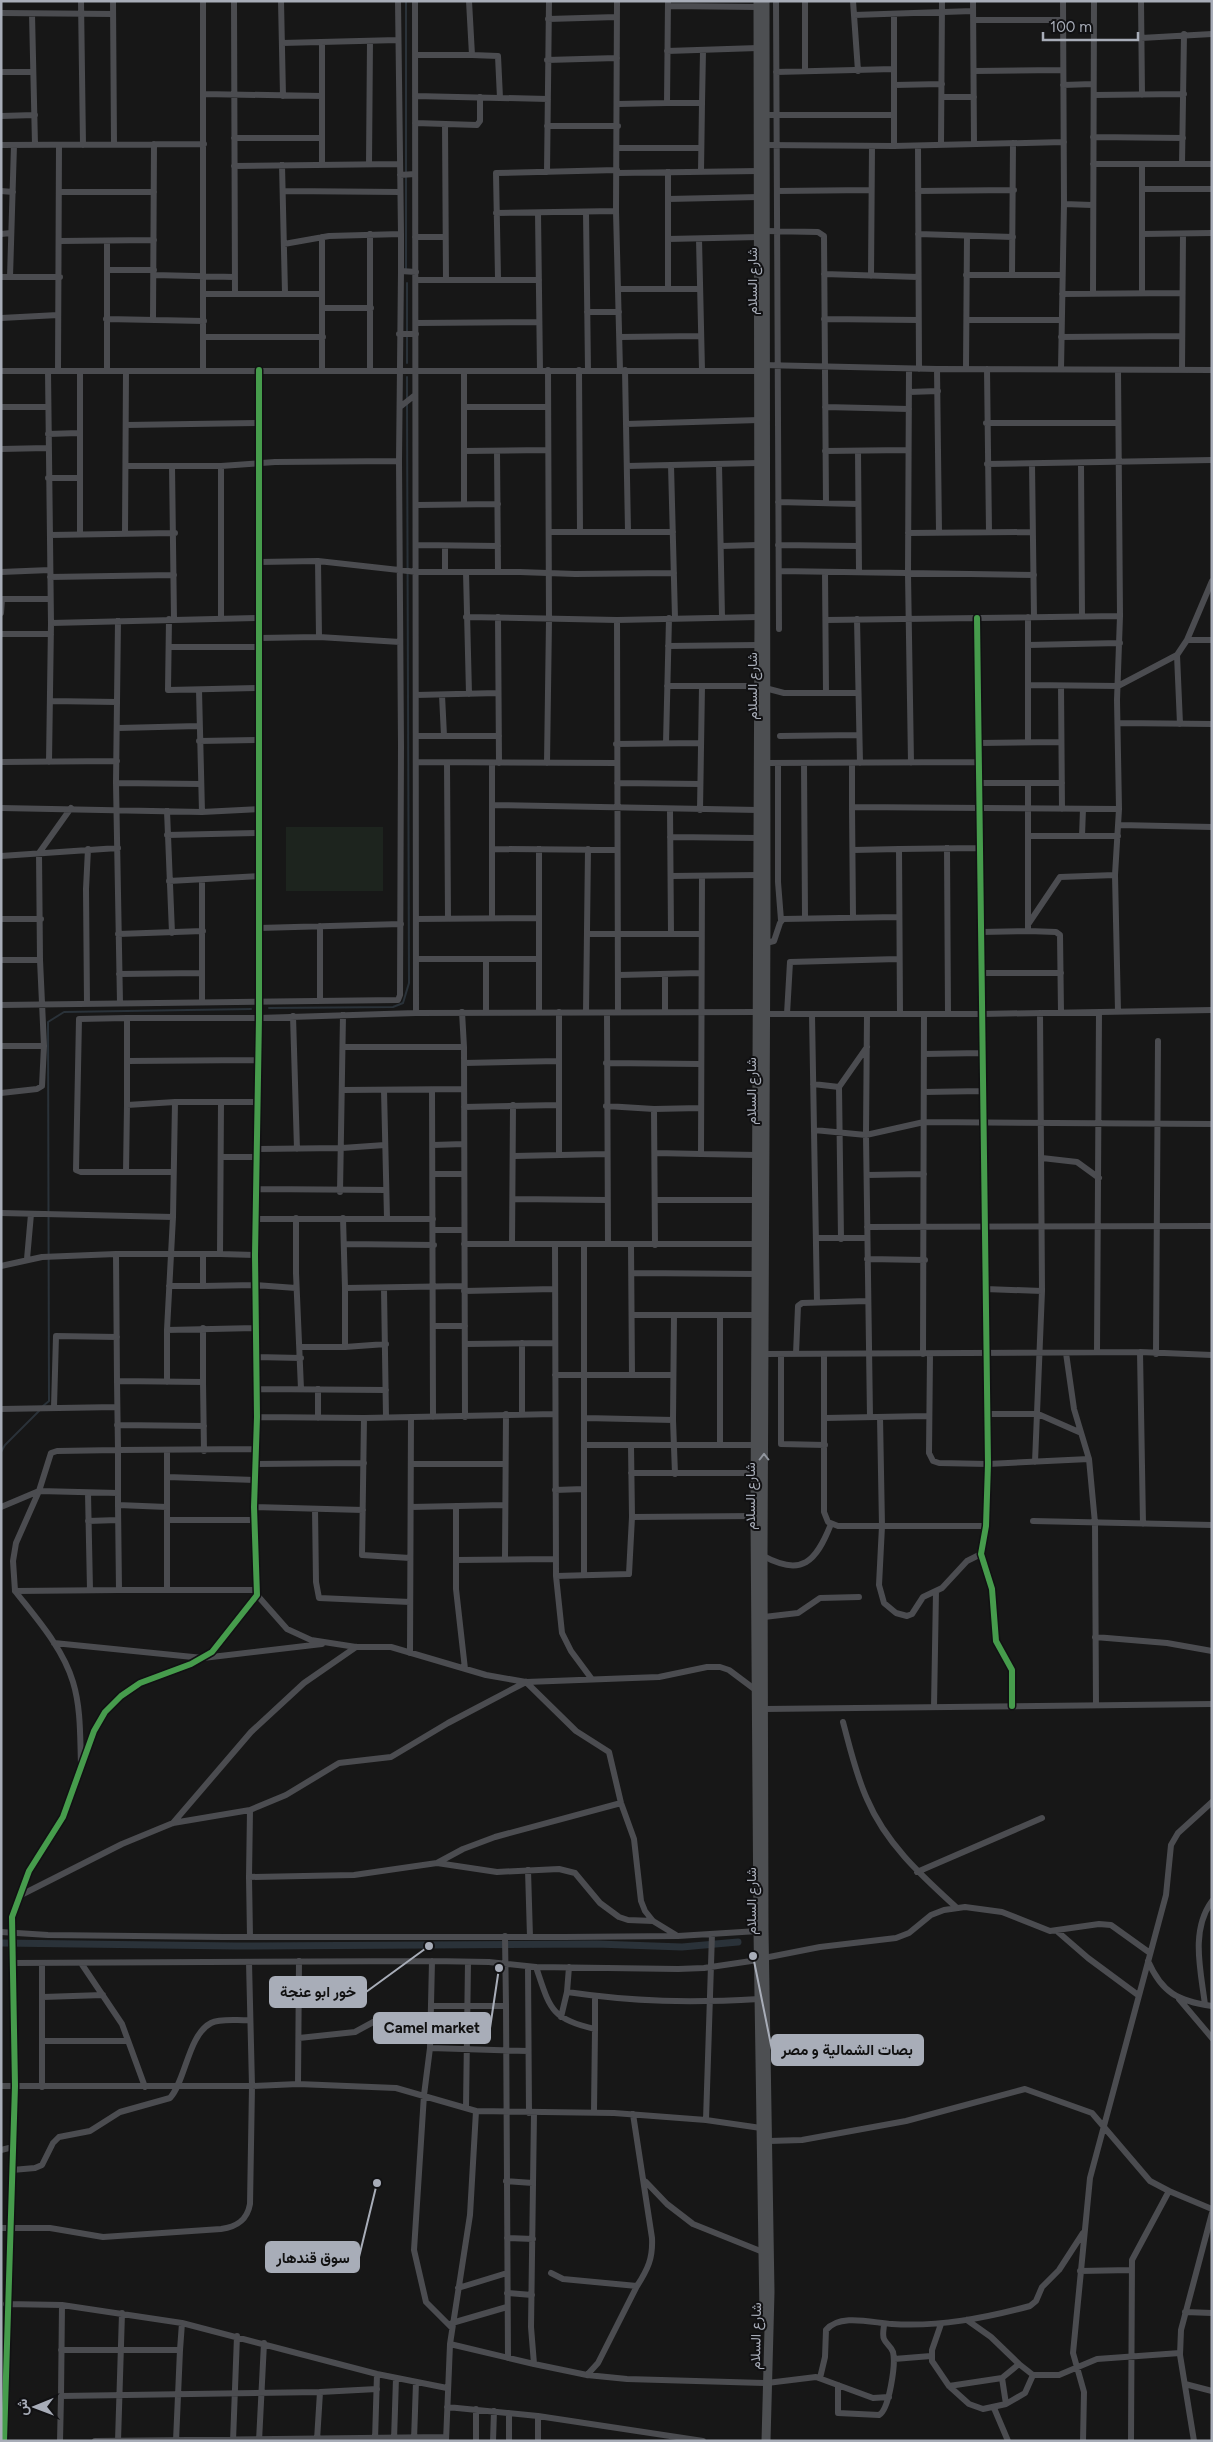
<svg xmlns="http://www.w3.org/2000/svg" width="1213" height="2442" font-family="Figtree,Vazirmatn,sans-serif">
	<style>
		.green { fill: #1d241e }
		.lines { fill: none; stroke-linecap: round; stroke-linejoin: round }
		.stream { stroke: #2a3239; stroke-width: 2 }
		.canal { stroke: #2a3239; stroke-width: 7 }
		.minor { stroke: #4b4c50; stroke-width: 6 }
		.major { stroke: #4d4f52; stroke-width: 9 }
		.cycleway-casing { stroke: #111113; stroke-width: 9 }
		.cycleway { stroke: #469c4c; stroke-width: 6 }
		.oneway { stroke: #91969e }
		.labels { text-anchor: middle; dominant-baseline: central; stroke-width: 4; stroke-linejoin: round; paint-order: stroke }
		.street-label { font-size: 14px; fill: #a8adb8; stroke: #111113 }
		.leader { fill: none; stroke: #a8adb8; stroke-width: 2 }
		.callout-dot { fill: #a8adb8; stroke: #111113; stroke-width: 2 }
		.callout { fill: #a8adb8; stroke: #a8adb8; stroke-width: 2 }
		.callout-label { font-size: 15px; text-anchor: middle; font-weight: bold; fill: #111 }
	</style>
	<rect width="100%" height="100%" fill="#171717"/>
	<path class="green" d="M286,827H383V891H286Z"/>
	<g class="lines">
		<path class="stream" d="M406,1V269
			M407,283V363
			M407,377V400
			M269,1008L393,1007L403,1003L409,983L407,404
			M43,1406L49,1401L48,1022L64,1012L251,1009
			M1,1452L5,1445L40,1410"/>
		<path class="canal" d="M1,1943L236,1946L597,1944L682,1947L738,1942"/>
		<path class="minor" d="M81,1L83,145
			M113,1L114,144
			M234,1L235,293
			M281,1L283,96
			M398,1L401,234
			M415,1L416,1013
			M617,1L616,211L620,370
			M668,1L667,103H702L701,171
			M776,1L779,629
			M805,1V71
			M853,1L858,71
			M973,1L974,144
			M1141,1L1142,95
			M668,6L758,7
			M1,13L113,14
			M32,14L35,145
			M854,15L973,11
			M548,19L617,17
			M974,20H1063
			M1141,38L1212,34
			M282,43L398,40
			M667,51L758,48
			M415,55H472L469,1
			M472,55L498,56L500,98
			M547,60L617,58
			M974,71L1062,70
			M1,72H33
			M776,72L894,69
			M894,85L942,84
			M1063,85L1093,84
			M203,94L322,96
			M1094,95L1184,94
			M415,96L548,99
			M942,97H974
			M702,103L703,51
			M618,104L667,103
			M765,115H893
			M1,116L35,115
			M415,123L477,125L480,121V97
			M445,124L446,280
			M547,126H618
			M1093,137L1183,138
			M234,138H322
			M1,145L204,144
			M765,145L894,146L1064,142
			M941,145L942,1
			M894,146V14
			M918,146L919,369
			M618,148H701
			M322,164V42
			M369,164L370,41
			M1093,164H1212
			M1182,164L1184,34
			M282,165L285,293
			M234,166L399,164
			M547,172L549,1
			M617,173L759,171
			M400,175L415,174
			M1142,189H1212
			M1,191L13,192
			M283,191L400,192
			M777,191L871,190
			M918,191L1014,190
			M61,192H154
			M668,199L759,197
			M1064,204L1092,205
			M586,212L588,370
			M496,213L616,211
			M538,213L540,370
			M766,231L818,232L824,236L826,503
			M1,234L11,233
			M370,234V371
			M918,234L1013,237
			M1142,234L1212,233
			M415,237H445
			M668,239L759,237
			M699,239L702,370
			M60,241L154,240
			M284,244L329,236L401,234V271L416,272
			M107,270H154
			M824,274L918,277
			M1012,274L1013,143
			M154,275L234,277
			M966,275H1062
			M871,276L872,146
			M1,277H60
			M10,277L14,145
			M498,278L496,173L617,170
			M416,280H539
			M619,289H700
			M668,289V172
			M1093,293L1094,1
			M1142,293V164
			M204,294H322
			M1062,294L1181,293
			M322,308H371
			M587,312H619
			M1,318L58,315
			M106,319L204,321
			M824,319L918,320
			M153,320L154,144
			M967,320H1061
			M416,323L539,322
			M399,334H416
			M204,337H323
			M620,337L701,336
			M1061,337L1182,336
			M762,365L937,369L1212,370
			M909,369L908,574L911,763
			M937,369L939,532
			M966,369L967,236
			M987,369L989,532
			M1061,369L1064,204L1063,1
			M579,370L580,532
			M625,370L628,531
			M1118,370L1120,616L1117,700L1119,809L1115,875L1118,1011
			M1182,370L1183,234
			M1,371H762
			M48,371L51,623L49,762
			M58,371L59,145
			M80,371V534
			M107,371V241
			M203,371V1
			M322,371V237
			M464,371V504
			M909,392L938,391
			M1,407H48
			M400,407L415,395
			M464,407H548
			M825,407L909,409
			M986,423H1117
			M626,424L759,420
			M126,425L258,423
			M48,434L79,433
			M1,449L48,448
			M464,451L547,450
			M497,451L498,572
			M825,451L908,450
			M858,451L859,572
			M719,464L722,617
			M987,464L1212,460
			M1032,464L1034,617
			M1081,464L1082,616
			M671,465L675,618
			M126,466H221L275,462L399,461L401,271
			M172,466L174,619
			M627,466L758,463
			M48,478H79
			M778,502L858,504
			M417,505L498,504
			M549,532H673
			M125,533L126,371
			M908,533L1032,532
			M50,535L175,533
			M417,545L498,546
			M778,545L858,546
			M721,546L758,545
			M318,561L319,637
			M259,562L318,561L417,572H520L575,574L674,573
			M779,571L1034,575
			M1,572L50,570
			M445,572V546
			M466,572L469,694
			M825,572L826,693
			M50,577L174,575
			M1,599H50
			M1,613L2,599
			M466,617L617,620L759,617
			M498,617L499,763
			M1028,617V741
			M977,618L988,1464L986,1526L981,1554L992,1589L996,1641L1012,1670V1706
			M169,619L168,690L259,688
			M221,619V466
			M857,619L860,763
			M617,620L618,1012
			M826,620L1120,616
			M118,621L116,783L120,1003
			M51,623L259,618
			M1,634H51
			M259,638L319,637L400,642
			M1187,640H1212
			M1028,645L1120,643
			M668,646L758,645
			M169,647H259
			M1177,655L1180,724
			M1028,685L1118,686L1177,655L1187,640L1212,581
			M667,686H758
			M1061,686L1062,809
			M765,688L784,693H858
			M199,690L202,812
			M416,695L498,693
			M442,695L444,736
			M50,701L117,702
			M1118,723L1212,724
			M118,728L199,726
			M417,736H499
			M780,736L859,735
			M199,741L259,740
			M666,743L669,618
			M979,743L1061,742
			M616,744L701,743
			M1,762L117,761
			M417,762L616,763
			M447,763L448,918
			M547,763L549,620L548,370
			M765,763L979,762
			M778,763V882L781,920
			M804,763L805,917
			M852,763V807L1119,809
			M492,764V918
			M116,783L201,784
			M617,783L700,784
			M979,783H1062
			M1028,783V836H1082L1083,809
			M493,805L758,810
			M852,807L853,917
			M1,808L202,812L259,809
			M670,809L671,934
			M700,810L702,686
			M167,811L172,933
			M1119,825L1212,827
			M167,835L259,833
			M1082,836H1118
			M670,837L758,838
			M947,848L948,1014
			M493,849L617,850
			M539,849V1012
			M899,849L979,848
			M853,850L899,849L900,1014
			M1,856L118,848
			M671,876L758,875
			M202,880V1002
			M169,881L259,876
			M1,919H41
			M416,919L539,918
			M1029,923L1060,877L1115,875
			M320,926V1001
			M259,928L401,924
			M1028,931L1056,932L1060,935L1061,1012
			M981,932L1028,931V836
			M118,934L203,931
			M587,934H701
			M766,943L774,941L780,923L783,919L898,917
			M416,959H539
			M486,959V1012
			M1,960H40
			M981,973H1061
			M119,974L202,973
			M619,975L701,973
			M87,1004L86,889L88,849
			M1,1005L398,1000L400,995L401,746L399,461
			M462,1012L464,1047L465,1417
			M586,1012L588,849
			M665,1012V974
			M607,1013L608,1244
			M765,1014H982L1212,1010
			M787,1014L790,962L898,959
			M812,1015L817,1302
			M867,1015L866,1135L870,1417
			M293,1016L297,1149
			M127,1018L79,1019L76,1170L81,1172H173
			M1,1046H44
			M343,1047H464
			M924,1054L982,1053
			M127,1061L259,1060
			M464,1063L559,1061
			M606,1063L700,1064
			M813,1084L839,1087
			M343,1090L464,1089
			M384,1090L387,1218
			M432,1090L433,1417
			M924,1092L983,1091
			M1,1093L37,1089L42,1086L44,1046L40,960L39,853L71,808
			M175,1102H259
			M606,1106L654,1109L655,1245
			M464,1107L559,1105
			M654,1109L701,1108
			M814,1130L866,1135L924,1122L1212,1124
			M433,1145L464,1144
			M258,1149L342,1148L385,1145
			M655,1153L701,1154L702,876
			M701,1154L757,1155
			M559,1155V1012
			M514,1156L607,1154
			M221,1157H258
			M1042,1158L1077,1162L1099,1178
			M126,1172L127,1105
			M433,1174H463
			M867,1175L924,1174
			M257,1189L386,1190
			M340,1192L343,1015
			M513,1199L607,1200
			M655,1200H756
			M1,1213L173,1217
			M296,1218V1273L301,1389
			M343,1218L345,1288
			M256,1219H433
			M867,1227L1212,1226
			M433,1230H463
			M816,1238H867
			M841,1239L839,1087L867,1047
			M344,1244L434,1245
			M464,1244H757
			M512,1244L513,1105
			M555,1244L556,1576L562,1633L571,1651L591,1678
			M584,1244V1574
			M631,1245L632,1375
			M220,1254L255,1255
			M203,1255V1286L255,1285L296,1288
			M27,1259L31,1214
			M867,1259L925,1260
			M1,1266L42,1257L116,1254
			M632,1273L757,1274
			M169,1286H203
			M384,1289L386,1417
			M985,1289L1042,1291
			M464,1291L555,1289
			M632,1315H757
			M674,1316L673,1420L675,1474
			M434,1326H465
			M203,1328V1382
			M167,1330L256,1328
			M522,1343V1414
			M465,1344L554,1343
			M300,1347H345V1288L464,1286
			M345,1347L386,1344
			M1097,1352L1099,1012
			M1140,1352L1143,1524
			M1066,1353L1074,1409L1089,1459L1095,1523L1096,1705
			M764,1354L1140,1352L1212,1355
			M781,1354V1444L825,1445
			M796,1354L798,1306L802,1303L867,1301
			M923,1354L924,1014
			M1156,1354L1158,1041
			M824,1355V1512L828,1522L838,1526H986
			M930,1355L929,1453L933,1461L939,1463L988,1464L1089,1459
			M256,1357L301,1358
			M555,1375H673
			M117,1381L116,1254H220L221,1102
			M167,1382V1330L173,1217L175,1102L127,1105V1018H259L416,1013L757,1012
			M257,1389L386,1390
			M318,1389V1418
			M54,1407L56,1336L117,1337
			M1,1409L117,1407
			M987,1414H1038L1079,1432
			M257,1417L364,1418L555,1414
			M880,1417L882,1526L879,1585L884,1603L896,1613L907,1616L912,1614L923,1597L942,1588L967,1561L981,1554
			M364,1418L362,1555L410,1558
			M585,1418L673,1420
			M825,1418L928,1416
			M117,1425L204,1426
			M585,1445H755
			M720,1445V1316
			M167,1451V1477L255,1480
			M204,1451L203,1382L117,1381L118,1450L256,1449
			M1035,1462L1042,1291L1040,1013
			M256,1464L364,1463
			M411,1464H505
			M631,1473H755
			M167,1477V1590H256
			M555,1490L584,1489
			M88,1493L90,1590
			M118,1505L119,1590H167
			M456,1506V1589L465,1669
			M1,1507L39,1491L118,1493
			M254,1507L363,1510
			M411,1507L505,1505
			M315,1509L316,1582L319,1598L410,1602
			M632,1517L755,1516
			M168,1520H255
			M88,1521L118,1520
			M1033,1521L1212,1525
			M763,1556C802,1577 816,1562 831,1524
			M505,1558L506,1414
			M456,1560L556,1559
			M556,1576L629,1574L632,1517L631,1446
			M119,1590L15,1591L13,1561L16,1543L39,1491L51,1453L57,1451L118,1450V1505L167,1507
			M15,1591C36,1618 63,1648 73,1682C81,1708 80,1737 81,1764
			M257,1595L287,1629L311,1640L356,1647H391L486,1675L526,1682L659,1677L707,1667H720L729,1670L757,1691
			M764,1617L798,1613L820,1598L859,1597
			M1095,1637L1167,1643L1212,1651
			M54,1643L203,1658L322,1644
			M410,1653L411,1417
			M526,1682L576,1731L609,1752L621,1803L634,1839L641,1901L645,1911L653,1921L676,1935
			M934,1707L936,1591
			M764,1709L1212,1704
			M843,1722C850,1748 856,1775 867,1799C886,1844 922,1876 957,1908
			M250,1810L249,1877L354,1875L437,1863L497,1872L559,1869L575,1873L600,1903L619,1917L628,1920L653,1921
			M173,1823L251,1732L304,1683L356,1647
			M437,1863L463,1849L495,1837L621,1803
			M528,1870L530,1937
			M917,1872L1042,1818
			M249,1877L250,1937
			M19,1896L122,1844L173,1823L250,1810L286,1795L339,1763L391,1757L448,1723L526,1682
			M1,1932L48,1935L223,1937H564L678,1936L758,1931
			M1058,1932L1088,1958L1138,1995
			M505,1936L506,2006
			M764,1958L820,1947L896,1938L909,1933L931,1915L944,1910L965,1907L1002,1912L1050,1931L1099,1924L1111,1925L1150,1953
			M432,1961L430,2048L424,2095L414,2250L426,2302L451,2327
			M1148,1961C1162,1993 1178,2001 1212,2006
			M12,1963L432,1961L489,1962L536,1967L678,1969L704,1968L758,1960
			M81,1963L122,2024L145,2087
			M528,1967L529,2113
			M536,1967C550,2008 550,2019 595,2029L594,2112
			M567,1992C635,2002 691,2003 759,1999
			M43,1997L103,1995
			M1179,1999L1212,2038
			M1205,2005C1201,1971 1190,1931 1212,1901
			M431,2006H506L508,2358
			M561,2017L567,1992L569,1967
			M595,2029V1996
			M299,2038L355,2032L377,2020L430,2021
			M42,2041H128
			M430,2048L528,2051
			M298,2084L299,1961
			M1,2086H252L249,1962
			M42,2087V1963
			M466,2108L468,1962
			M534,2113L531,2327L534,2364L587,2375L627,2379L767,2383L816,2377L873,2398L889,2397
			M633,2114L652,2238C653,2258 648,2269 637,2286
			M706,2120L712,1934
			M769,2141L802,2140L906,2121L1025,2089L1092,2113L1150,2181L1169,2191L1212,2209
			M1,2150L13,2147
			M12,2170L35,2168L42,2165L53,2143L59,2137L90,2131L120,2112L170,2098C186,2080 188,2035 211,2023C221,2018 239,2021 250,2020
			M506,2181L533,2183
			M646,2182L667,2204L693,2224L763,2252
			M1,2228H50L103,2237L221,2229C236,2227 247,2221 250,2204L252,2086L298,2084L396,2088L476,2111
			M507,2238L533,2239
			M1080,2271L1131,2270
			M551,2273L563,2279L637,2286L598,2363L587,2375
			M458,2288L507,2273
			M507,2293L532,2295
			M6,2304L62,2305L61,2396L320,2392
			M62,2305L182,2323L377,2374L447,2388
			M1185,2312L1212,2313
			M967,2320L991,2337L1019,2364L1033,2375H1059L1097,2359L1180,2353
			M452,2323L507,2307
			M941,2324L932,2350V2361L949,2386L969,2404L983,2409L1006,2404L1025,2393L1033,2375
			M450,2344L534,2364
			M61,2350H180L176,2441
			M180,2350L182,2323
			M894,2359L931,2356
			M820,2378L825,2357L826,2330C840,2313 873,2323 892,2324C939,2327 985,2318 1030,2306L1036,2301L1042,2287L1059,2270L1083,2233
			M1002,2378L1006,2404
			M1185,2384L1212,2391
			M838,2385V2413L879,2415C889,2410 896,2364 893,2352C891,2346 886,2344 884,2339C882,2335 884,2328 884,2324
			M949,2386L1002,2378L1019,2364
			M447,2407L538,2416
			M994,2408L1008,2441
			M317,2440L320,2392L377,2389
			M375,2440L377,2374
			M394,2440L396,2378
			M414,2440L416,2382
			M4,2441L15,2086L12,1917L29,1871L63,1817L94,1731L105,1712L121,1696L140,1683L191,1664L212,1652L257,1595L254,1507L257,1417L255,1255L259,1018V370
			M60,2441L61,2396
			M95,2441L446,2437
			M118,2441L122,2313
			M233,2441L237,2336
			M259,2441L264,2343
			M446,2441L450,2344L470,2215L476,2111L614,2113L706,2120L761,2128
			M476,2441V2409
			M493,2441L494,2411
			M509,2441V2413
			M538,2441V2416L703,2441
			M1083,2441L1084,2392L1073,2353L1090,2178L1166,1895L1171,1845L1178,1833L1212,1802
			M1131,2441L1132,2260L1169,2191
			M1194,2441L1180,2355L1181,2330L1212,2213"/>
		<path class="major" d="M758,1L759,617L755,1516L758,1931L764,2316
			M765,1L766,917L763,1556L764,1930L770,2292L766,2441"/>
		<g class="cycleway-casing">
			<path id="cycleway" d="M977,618L988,1464L986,1526L981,1554L992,1589L996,1641L1012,1670V1706
				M4,2441L15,2086L12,1917L29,1871L63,1817L94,1731L105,1712L121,1696L140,1683L191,1664L212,1652L257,1595L254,1507L257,1417L255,1255L259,1018V370"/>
		</g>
		<use href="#cycleway" class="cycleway"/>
	</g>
	<defs><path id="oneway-chevron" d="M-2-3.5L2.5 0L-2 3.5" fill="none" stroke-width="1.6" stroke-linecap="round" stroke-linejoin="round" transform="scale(1.25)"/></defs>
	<use class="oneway" href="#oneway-chevron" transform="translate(764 1457) rotate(-90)"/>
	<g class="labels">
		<g class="street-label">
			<text transform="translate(752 281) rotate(-90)">شارع السلام</text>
			<text transform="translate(752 686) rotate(-90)">شارع السلام</text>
			<text transform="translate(751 1091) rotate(-90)">شارع السلام</text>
			<text transform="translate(750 1496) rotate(-90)">شارع السلام</text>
			<text transform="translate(751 1901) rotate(-90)">شارع السلام</text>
			<text transform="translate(756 2336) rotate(-89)">شارع السلام</text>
		</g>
	</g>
	<path class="leader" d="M429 1946L366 1992M499 1968L490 2028M753 1956L772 2050M377 2183L359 2257"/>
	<g class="callout-dot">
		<circle cx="429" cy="1946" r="5"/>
		<circle cx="499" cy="1968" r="5"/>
		<circle cx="753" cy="1956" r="5"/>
		<circle cx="377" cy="2183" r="5"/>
	</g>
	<g class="callout">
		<rect x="270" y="1977" width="96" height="30" rx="5"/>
		<rect x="374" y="2013" width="116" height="30" rx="5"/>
		<rect x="772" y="2035" width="151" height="30" rx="5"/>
		<rect x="266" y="2242" width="93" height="30" rx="5"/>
	</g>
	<g class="callout-label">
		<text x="318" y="1997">خور ابو عنجة</text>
		<text x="432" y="2033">Camel market</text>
		<text x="847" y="2055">بصات الشمالية و مصر</text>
		<text x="313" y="2263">سوق قندهار</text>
	</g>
	<rect width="1213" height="2442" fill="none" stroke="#a8adb8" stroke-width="5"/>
	<g transform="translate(35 2407) rotate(269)" stroke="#111113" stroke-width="4" paint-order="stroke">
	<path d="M0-4L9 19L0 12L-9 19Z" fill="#a8adb8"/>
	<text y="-8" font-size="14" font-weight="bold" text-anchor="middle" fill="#a8adb8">ش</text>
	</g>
	<path d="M1043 32v8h95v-8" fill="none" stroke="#a8adb8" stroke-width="2.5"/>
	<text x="1050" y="32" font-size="15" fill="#a8adb8" stroke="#111113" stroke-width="4" paint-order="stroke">100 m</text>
</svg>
